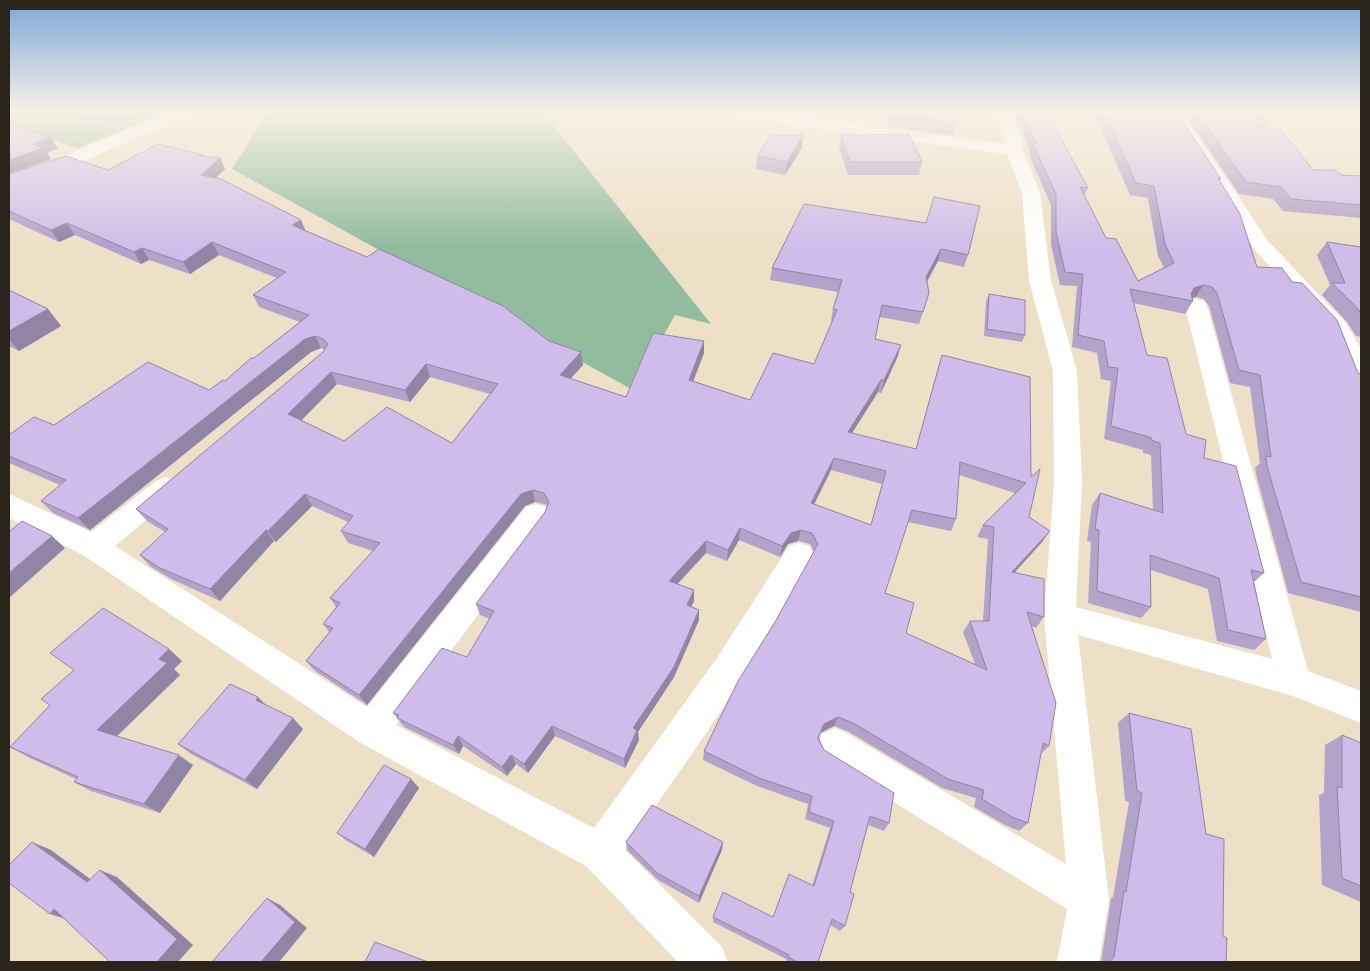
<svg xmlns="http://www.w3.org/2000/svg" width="1370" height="971" font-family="Cabin,sans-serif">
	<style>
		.green { fill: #92bc9e }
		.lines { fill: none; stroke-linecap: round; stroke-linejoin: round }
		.street { fill: #fff; fill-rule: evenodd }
		.wall { fill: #b3a2c9; fill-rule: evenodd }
		.shaded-wall { fill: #9284a4 }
		.building { fill: #d0bcea; stroke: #9284a4; fill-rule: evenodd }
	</style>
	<rect width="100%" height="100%" fill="#eedfc7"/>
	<path class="green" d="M9,111H169L77,148L30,132L9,141Z
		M269,111H542L711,324L675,315L633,390L232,169Z"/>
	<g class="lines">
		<path class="street" d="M173,111H194L192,114L67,168L9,187V176L55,160Z
			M726,111H756L1005,144L1003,128L994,111H1010L1019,128L1023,150L1040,193L1051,280L1077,371L1082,482L1076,607L1272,659L1185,306L1188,301L1196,299L1204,301L1207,306L1308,671L1361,691V723L1293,696L1078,635L1109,900L1099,962H1057L1067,909L822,758L817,746L822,734L835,728L848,734L1066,864L1044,616L1054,482L1053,371L1029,280L1022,193L1007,154L752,120L728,114Z
			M1165,111H1181L1268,241L1346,323L1361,349V378L1353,376L1328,331L1254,249Z
			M166,477L176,481L180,488L176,495L115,546L367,707L526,507L536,504L546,507L550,515L546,523L396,725L594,828L717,658L789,546L799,543L809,546L814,555C762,659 691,754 625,850L722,947L728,962H678L586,866L359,742L83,555L9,518V494L91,532L156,481Z"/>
	</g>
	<path class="wall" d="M76,111H143L120,124L80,118Z
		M884,111H955L956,123L952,135L890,127Z
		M1014,111H1022L1088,188L1084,195L1106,238L1138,281L1164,268L1158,256L1148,198L1130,195L1097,119H1093L1089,111H1176L1221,179L1219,181L1257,267L1358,373L1361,374V612L1288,593L1257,478L1255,468L1260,463L1250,387L1230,383L1209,306L1204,299L1196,297L1192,298L1193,301L1185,314L1133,303L1147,355L1186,434L1204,458L1264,573L1254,582L1266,639L1254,650L1217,641L1208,589L1151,570V607L1141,618L1088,603L1091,542L1087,541L1092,505L1100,493L1153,510L1151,455L1143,453V450L1104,439L1111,381L1101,379L1097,353L1072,347L1077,286L1060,285L1051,244V205L1029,155L1030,151L1021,127L1013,113Z
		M1183,111H1267L1270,115L1264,126L1260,127L1313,170L1341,175L1361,176V218L1283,211L1273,199L1239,194Z
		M9,123L50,137L58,148L47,153L51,159L25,168L108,170L204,157L220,158L225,169L216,178L301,220L305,230L549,341L581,352L583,365L570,379L626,397L704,341V353L693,381L750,400L814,364L832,321H831L833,309L838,292L770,280L772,268L804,204L968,255L964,267L938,261L927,281L929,293L919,324L879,317L875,339L901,345L897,358L881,393L878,392L852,433L916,449L938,368L942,355L1030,377L1029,517L1042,542L1015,572L1044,617L1036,628L1031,626L1049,746L1040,755L1028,823L1019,831L1003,824L974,807L976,798L942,788L849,732L834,726L820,733L819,738L824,750L889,823L884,831L868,825L850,892L845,926L840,931L830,925L818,962H786V959L713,922V917H773L812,886L830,828L805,819L808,804L757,786L703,760L704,751L814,552L810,544L798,541L788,544L780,557L739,540L727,561L706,553L677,584L694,601L691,606L699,610V620L674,677L638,732L639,740L625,768L555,736L528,773L516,764L507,776L463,746L459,754L404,727L393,713L467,657L490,619L480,615L476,604L545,512L547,507V505L535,502L525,506L367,705L315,671L306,661L329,632L323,624L336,607L330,598L373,551L348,543L341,531L348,522L312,506L276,542L274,541L220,601L171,579L151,567L140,555L165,532L147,521L136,509L323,352L325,350L321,348L311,352L90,530L53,513L41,501L60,485L9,463V435L209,390L225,381L300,322L259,307L253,295L277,278L219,255L190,274L149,260L141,264L75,235L59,242L9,219ZM430,377L490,394L452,443L344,441L301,420L337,384L410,402ZM831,470L882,484L871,525L814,504ZM959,475L1015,493L983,525L977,537L988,539L983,621H970L963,632L975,664L906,633L885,593L908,522L951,531L956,519Z
		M803,135L802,148L785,175L756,169L757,156Z
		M841,135L922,162L919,175H848L839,147Z
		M1327,242L1361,247V337L1356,336L1347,322L1322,295L1330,285L1317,255Z
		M9,290L48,309L61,326L19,351L11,347L9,348Z
		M989,294L1025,335L1022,342L984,336L986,301Z
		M182,661L174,669L180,675L117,736L193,765L160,813L91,791L74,782L76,779L28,757L10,747L50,705Z
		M258,697L264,704L303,729L257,789L191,754L178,744Z
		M1129,713L1206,834L1226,962H1101L1111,898L1113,897L1129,802L1125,801L1118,723Z
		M1342,735L1361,743V902L1322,885L1319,795L1324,793L1325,745Z
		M411,779L419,788L374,857L347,841L337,833Z
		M626,842H723L722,850L699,903L658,880L627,850Z"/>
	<path class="shaded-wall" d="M129,111H143L120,124L117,118Z
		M803,135L802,148L785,175L787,162Z
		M50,137L58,148L47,153L51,159L9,174V160L33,144Z
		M220,158L225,169L207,186L201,175Z
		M301,220L306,232L292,225Z
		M67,223L75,235L59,242L51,230Z
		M212,242L219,255L190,274L183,262Z
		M142,248L149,260L141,264L134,252Z
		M941,249L938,261L923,289L926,277Z
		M1203,285L1196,297L1186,300L1194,288Z
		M48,309L61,326L19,351L9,339V331Z
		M315,336L321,348L311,352L90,530L78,518L305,339Z
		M704,341V353L689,392V380Z
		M901,345L897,358L881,393L884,380Z
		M581,352L583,365L562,388L560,375Z
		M426,364L430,377L410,402L405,390Z
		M331,372L337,384L295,427L288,414Z
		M881,380L878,392L845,444L848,432Z
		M834,458L831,470L809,515L811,503Z
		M533,490L535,502L525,506L367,705L359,695L521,494Z
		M305,494L312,506L276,542L268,531Z
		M740,528L739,540L727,561L728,550Z
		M266,530L274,541L220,601L210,589Z
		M801,530L798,541L788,544L780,557L782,546L791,533Z
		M1050,531L1042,542L1005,583L1012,572Z
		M52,536L65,548L9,598V573Z
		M706,541V553L670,592L669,581Z
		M694,590V601L687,616V605Z
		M699,610V620L674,677L638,732L639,740L625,768L624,759L633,728Z
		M169,649L182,661L174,669L180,675L113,740L97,730L159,659Z
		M258,697L269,708L256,700Z
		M838,717L834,726L820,733L824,724Z
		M293,718L303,729L257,789L245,780Z
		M552,726L555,736L528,773L524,764Z
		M458,736L463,746L459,754L453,745Z
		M179,755L193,765L160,813L144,804Z
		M511,755L516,764L507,776L502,767Z
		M411,779L419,788L374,857L365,849Z
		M32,842L51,850L105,890L87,882Z
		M723,842L722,850L699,903V896Z
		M100,870L117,877L193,945L178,962H157Z
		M267,898L280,905L307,928L279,962H261Z
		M54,909L69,920L50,914Z"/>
	<path class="building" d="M76,111H129L117,118Z
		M891,111H955L956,123L893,114Z
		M1022,111H1046L1088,188L1080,187L1106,238L1116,239L1138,281L1174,263L1165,244L1154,186L1136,183L1103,111H1176L1221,179L1218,178L1240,214L1257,267L1282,268L1292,282L1302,283L1337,320L1358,373L1361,374V597L1301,582L1267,466L1266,456L1271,457L1260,375L1239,370L1217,293L1212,287L1203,285L1194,288L1191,294L1193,301L1130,289L1147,355L1167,358L1186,434L1206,440L1204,458L1236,466L1264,573L1251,570L1266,639L1228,630L1219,578L1150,555L1151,607L1097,591L1099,530L1095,529L1100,493L1163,513L1160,443L1151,440L1152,438L1111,426L1118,368L1108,367L1104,341L1078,335L1083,274L1065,272L1056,232V194L1033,144H1036Z
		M1196,111H1267L1270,115L1255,116V126L1281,130L1313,170H1335L1341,175L1361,176V205L1291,199L1281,187L1246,182Z
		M9,123L50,137L33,144L43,148L9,160Z
		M909,134L922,162H850L841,135Z
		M771,135H803L787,162L757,156Z
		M158,144L203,155L201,156L220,158L201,175L221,179L301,220L292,225L367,257L379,249L503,306L549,341L581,352L560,375L626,397L653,333L704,341L689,380L750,400L773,353L814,364L837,310L833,309L842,280L772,268L804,204L926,223L934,197L980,206L968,255L941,249L926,277L929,293L923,312L882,305L875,339L901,345L884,380H881L848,432L916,449L942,355L1030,377L1031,477L1040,469L1029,517L1050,531L1012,572L1044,579V617L1027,612L1056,703L1049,746L1043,743L1028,823L1012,817L982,799L984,790L948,779L853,723L838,717L824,724L818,738L824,750L894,793L889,823L870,816L850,892L854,894L845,926L832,919L818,962H797L788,957L789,955L713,917L723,892L773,917L789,874L814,886L834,821L809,812L812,796L759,778L704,751L738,681L775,622L818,544L812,533L801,530L791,533L782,546L740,528L728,550L706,541L669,581L694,590L687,605L699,610L674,667L633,728L637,730L624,759L552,726L524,764L511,755L502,767L458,736L453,745L397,718L399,715L393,713L442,648L467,657L494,611L476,604L545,512L549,502L544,493L533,490L521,494L359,695L306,661L333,628L323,624L340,603L330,598L380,543L341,531L353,516L305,494L268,531L266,530L210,589L160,568L140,555L168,529L136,509L323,352L328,344L323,339L315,336L305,339L78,518L41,501L66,480L9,456V435L34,417L54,425L148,362L209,390L223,380L225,381L251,358H254L309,315L253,295L286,272L212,242L183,262L142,248L134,252L67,223L51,230L9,211V174L66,156L108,170ZM426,364L498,384L452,443L387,407L344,441L288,414L331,372L405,390ZM834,458L886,471L871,525L811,503ZM960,462L1026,483L983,525L994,527L989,621H970L987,670L906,633L914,603L885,593L912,510L956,519Z
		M1327,242L1361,247V314L1358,309L1332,283H1345Z
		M9,290L48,309L9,331Z
		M989,294L1025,300V335L987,329Z
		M22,521L52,536L9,573V532Z
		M103,608L169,649L159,659L167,663L97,730L179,755L144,804L74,782L78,777L10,747L50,705L41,699L74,670L50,653Z
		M230,684L258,697L256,700L293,718L245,780L178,744Z
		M1129,713L1191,729L1206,834L1224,839L1223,936L1227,938L1226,962H1111L1112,959L1114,957L1124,891L1126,892L1142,793L1137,791Z
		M1342,735L1361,743V886L1342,878L1337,786L1342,788Z
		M384,765L411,779L365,849L337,833Z
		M652,805L723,842L699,896L657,873L626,842Z
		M32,842L87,882L100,870L177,939L157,962H110L54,909L50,914L9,883V865Z
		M267,898L295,922L261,962H212Z
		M375,942L428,962H365Z"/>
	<linearGradient id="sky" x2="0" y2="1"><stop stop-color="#7da7d7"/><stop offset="0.45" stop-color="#f7f1e6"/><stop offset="1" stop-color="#f7f1e6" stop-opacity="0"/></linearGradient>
	<rect width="1370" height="247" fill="url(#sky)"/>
	<rect width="1370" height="971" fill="none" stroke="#2a241b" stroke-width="20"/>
</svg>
